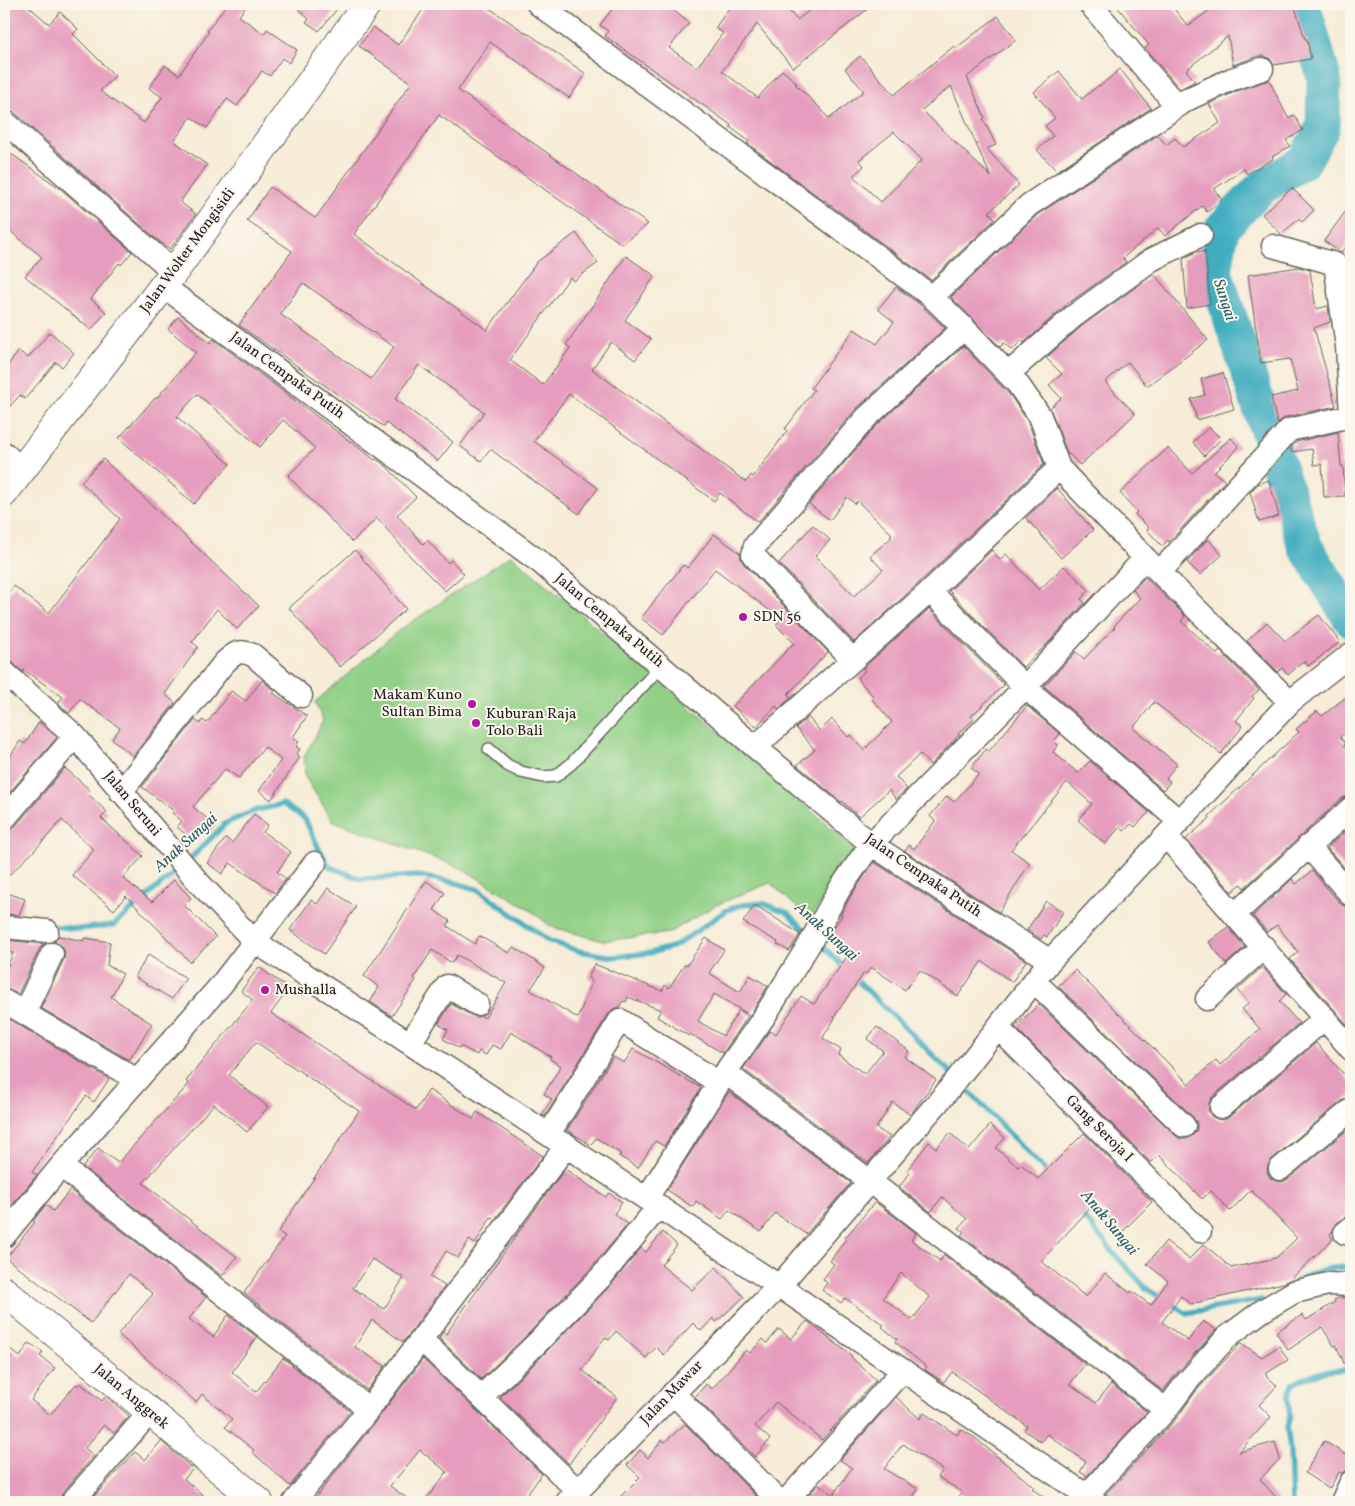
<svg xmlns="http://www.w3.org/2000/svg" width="1355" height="1506" font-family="Vollkorn,serif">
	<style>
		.green { fill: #91d086; stroke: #567651 }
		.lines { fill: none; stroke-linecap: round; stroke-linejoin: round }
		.stream { stroke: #41adc0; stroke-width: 5.5 }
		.river { stroke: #41adc0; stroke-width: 35 }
		.building { fill: #e69dbd; fill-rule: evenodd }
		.service-casing { stroke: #68655d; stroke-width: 14 }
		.minor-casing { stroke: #68655d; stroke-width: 25 }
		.tertiary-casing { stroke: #68655d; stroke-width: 30 }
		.service { stroke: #fff; stroke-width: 11 }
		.minor { stroke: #fff; stroke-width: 22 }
		.tertiary { stroke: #fff; stroke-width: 28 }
		.poi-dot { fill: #b5179e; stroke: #fbf7ec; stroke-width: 2 }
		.labels { text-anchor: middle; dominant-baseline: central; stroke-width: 4; stroke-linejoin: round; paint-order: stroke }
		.street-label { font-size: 15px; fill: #1c1c1c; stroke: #fbf7ec }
		.poi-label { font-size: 15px; fill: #1c1c1c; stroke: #fbf7ec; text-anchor: start }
		.water-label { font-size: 16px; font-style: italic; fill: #2d5d66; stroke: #fbf7ec }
	</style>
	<rect width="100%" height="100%" fill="#fbf7ec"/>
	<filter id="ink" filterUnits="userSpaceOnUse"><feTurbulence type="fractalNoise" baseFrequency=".02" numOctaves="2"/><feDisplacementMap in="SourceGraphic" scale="10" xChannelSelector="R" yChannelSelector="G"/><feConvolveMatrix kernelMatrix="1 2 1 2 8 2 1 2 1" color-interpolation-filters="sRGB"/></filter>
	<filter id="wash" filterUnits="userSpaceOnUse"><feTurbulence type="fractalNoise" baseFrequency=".0096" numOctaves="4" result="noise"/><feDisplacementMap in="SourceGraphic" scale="20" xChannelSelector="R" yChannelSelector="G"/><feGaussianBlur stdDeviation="1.12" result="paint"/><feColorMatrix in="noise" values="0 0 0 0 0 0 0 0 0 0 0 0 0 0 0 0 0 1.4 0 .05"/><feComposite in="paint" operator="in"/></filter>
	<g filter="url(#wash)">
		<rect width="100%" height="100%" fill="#f6ecd7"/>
		<path class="green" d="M511,555L855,848L810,919L770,883L716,905L669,933L603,941L552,927L526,907L461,868L333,821L305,777L304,757L323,721L315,702L398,631Z"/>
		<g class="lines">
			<path class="stream" d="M187,862L226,823L254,811L283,804L305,819L319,849L330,867L361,879L418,876L453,882L479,890L549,941L579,951L613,957L650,953L675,946L727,910L742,905L763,903L788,913L810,935
				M51,926L80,929L114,925L180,868
				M817,941L846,969
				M853,976L953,1075
				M961,1083L1050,1176
				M1078,1210L1117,1257L1147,1289L1186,1313L1262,1300
				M1294,1283C1315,1270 1327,1267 1351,1267
				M1292,1502L1290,1451L1287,1427L1290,1416L1288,1396L1293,1384L1309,1376L1327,1371L1351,1369"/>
			<path class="river" d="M1303,4L1324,78L1323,127L1304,161L1260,189L1222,228L1215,272L1305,546L1351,620"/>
		</g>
		<g id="blocks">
			<path class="building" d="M4,4H26L49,24L60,12L78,29L73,34L115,76L100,91L144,123L162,97L149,88L165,65L179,75L209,32L207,31L227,4H248L239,16L264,34L267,29L297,50L289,63L282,58L270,76L262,71L237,106L227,99L207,128L191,117L174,141L207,165L180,202L196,214L170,249L155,238L13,111L4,106Z
				M293,4H341L319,31L306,22L309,19Z
				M427,4H483L529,35V34L586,74L569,98L490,42L458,90L648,224L622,244L439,115L354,234L487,330L537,262L576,233L598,263L573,281L570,277L510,360L543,385L570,348L566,345L626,256L655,276L625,320L651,339L635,360L611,342L592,369L746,482L751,475L753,477L787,431L785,429L814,390L811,388L854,329L877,344L894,322L878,309L896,287L923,307L945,328L856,409L758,522L720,493L714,501L569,394L534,441L598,488L579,514L490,449L481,461L460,446L484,412L419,365L395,399L453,442L438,461L386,423L384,427L239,325L292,251L247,221L270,187L315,218L317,216L411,83L359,46L373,27L398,45ZM303,283L394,347L371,379L280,314Z
				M616,4H666L689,23L669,48L697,67L723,33L715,28L732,4H783L797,20L818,4H874L793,68L757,24L722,71L758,98L782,70L797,83L795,84L820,108L829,119L864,91L845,69L860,56L894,95L954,46L956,48L998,16L1016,40L967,77L985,118L983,119L996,145L987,149L1019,185L989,212L995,219L931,280L836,209L825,200L824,201L747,143L749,141L730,127L731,125L605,36L608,31L600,25ZM951,86L980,153L991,177L922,110ZM894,132L922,160L881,202L853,176L864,166L859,160Z
				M1115,4H1170L1188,26L1218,4H1294L1305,39H1307L1311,59L1274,65L1270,59L1265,56H1258L1233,65L1228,36L1186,70L1195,81L1180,89L1145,48L1149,45Z
				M1120,69L1151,108L1057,171L1037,150L1053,136L1045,126L1055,118L1034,92L1059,71L1082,99L1099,85L1100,86Z
				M1269,80L1288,118L1294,115L1303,130L1286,140L1290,146L1272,157L1273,159L1247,174L1244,169L1214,189L1222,200L1207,212L1202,206L1165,236L1158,228L1123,258L1126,262L1066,305L1024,343L1022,340L1012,350L1004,343L1000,347L951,297L1037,215L1158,135L1166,145L1175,138L1183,147L1220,123L1209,104L1237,91Z
				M10,153L61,189L132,252L121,265L119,263L91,299L106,312L91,330L25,276L42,257L4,226V189L10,180L4,175V162Z
				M1292,188L1314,210L1302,222L1299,219L1281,234L1262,214Z
				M1351,204V238L1341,253L1324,241Z
				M1205,251L1210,304L1187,308L1183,259L1196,252Z
				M1299,267L1310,270L1316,309L1328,306L1330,322L1314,328L1336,406L1286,417L1277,423L1271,397L1298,391L1290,359L1261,363L1248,275Z
				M1154,274L1208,340L1147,386L1128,362L1105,382L1135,414L1080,465L1069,454L1068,455L1050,408L1061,398L1049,385L1062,374L1046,358L1082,326Z
				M178,317L210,343L213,339L375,460L376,459L386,466L416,497L397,515L423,544L427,540L448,563L451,560L464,574L445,591L410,556L377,518L352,542L288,476L315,448L283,420L260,447L197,394L177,417L230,464L194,504L119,438L155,398L156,399L196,352L168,329Z
				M50,332L74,353L62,367L56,362L25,399L20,395L4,413V370L19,351L28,358Z
				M963,346L1010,395L1028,422L1044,464L921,581L854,642L779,563L813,525L830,540L815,556L854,596L883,570L870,556L892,537L890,535L892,534L857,501L855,504L847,497L830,520L809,504L875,427Z
				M1223,373L1234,409L1197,420L1191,399L1205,395L1201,379Z
				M1209,427L1221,439L1204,456L1193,442Z
				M1338,432L1341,466H1343L1345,496L1324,497L1322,464L1314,465L1312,449L1291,452V448L1296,442Z
				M1231,438L1239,447L1214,472L1225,481L1169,542L1168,540L1162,546L1147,530L1149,528L1135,514L1137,512L1120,493L1168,448L1192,473Z
				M103,459L259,606L237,629L217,609L192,642L198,647L165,694L175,703L133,756L112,739L120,728L80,699L69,713L58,703L63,697L24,670L23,672L12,662L4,659V600L14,586L49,613L120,519L81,482Z
				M1269,480L1279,516L1259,522L1250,492L1258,484Z
				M1057,488L1093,530L1061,558L1026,518Z
				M714,534L740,553L741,559L744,564L828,652L788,694L791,698L778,709L776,706L756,727L733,706L794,643L776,625L781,619L715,569L663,635L641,618L683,565L688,568Z
				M1208,539L1222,555L1200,575L1187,562Z
				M355,550L406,609L340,667L289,608Z
				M992,550L1000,560L1006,554L1039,590L1064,566L1089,590L1081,599L1085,603L1048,643L1023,667L949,591Z
				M1145,577L1185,616L1181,621L1217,654L1220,651L1259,690L1252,696L1254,698L1236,721L1243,726L1221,754L1154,702L1133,728L1177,764L1166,778L1170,782L1163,790L1044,686L1076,652L1084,659L1115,627L1114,626L1140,598L1133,590Z
				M929,609L1004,685L971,716L974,719L958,734L959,735L930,765L920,754L896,777L907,789L896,799L889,790L859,817L842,801L841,802L797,765L815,750L796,728L808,717L820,731L832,719L848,737L851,735L864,750L892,722L871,698L873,696L857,678L865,671L863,668Z
				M1319,615L1340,642L1308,666L1304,661L1288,675L1282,668L1278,672L1247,641L1267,622L1285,641Z
				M262,680L275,691L273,693L307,716L293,737L299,741L296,747L300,749L297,754L300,757L271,800L259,791L281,760L265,747L239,778L225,769L193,807L215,825L208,835L198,827L189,837L177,827L182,821L172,813L174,811L142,787L195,720L200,724L202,720L207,723L231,691L246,701Z
				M1351,693V728L1340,737L1346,744L1344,745L1351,754V795L1342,798L1244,888L1241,884L1232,892L1186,839L1210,818L1209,816L1299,732L1296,729L1317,711L1322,716Z
				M1027,706L1060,734L1054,741L1058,745L1053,752L1078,773L1090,761L1149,812L1135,827L1131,824L1124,831L1120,827L1105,844L1078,820L1092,804L1067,782L1011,850L1030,863L999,912L905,851L909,845L914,849L935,821L930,816L947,796L954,802L979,774L971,768L986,749L989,751Z
				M39,722L57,737L4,799V753L10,757L20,741L25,744Z
				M65,768L90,790L87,793L107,812L101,818L143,856L123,878L152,902L174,880L191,898L184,905L216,937L190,962L126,896L114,910L72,875L94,850L62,820L33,852L4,880V835L14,828Z
				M254,814L268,825L263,832L291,852L277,872L286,879L275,893L230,863L222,874L207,863L226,838L232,843Z
				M1351,826V875L1327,848Z
				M874,862L1026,961L1012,982L982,961L958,996L920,970L905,990L871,967L866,974L864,973L834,1017L835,1018L823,1037L824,1039L841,1050L838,1055L865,1074L883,1051L867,1039L877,1027L909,1051L905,1057L936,1080L910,1115L893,1102L876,1128L890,1137L868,1163L743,1069L770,1031L776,1034L801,996L814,1004L848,955L826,940L842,915L841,914L850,897Z
				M1312,871L1341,904L1346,907L1351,908V1029L1290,959L1298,952L1277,925L1267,932L1253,916L1292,879L1296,884Z
				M426,881L445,893L434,910L450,921L447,926L475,944L479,936L509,953L513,947L529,957L545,968L530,990L578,1018L592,980L588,978L594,964L662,991L665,985L669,988L685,964L687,965L706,938L724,950L709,973L740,992L750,975L768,986L750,1015L714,994L698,1021L723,1036L739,1010L748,1016L723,1053L690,1034L689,1036L657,1017L661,1010L628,997L626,1002L623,1001L619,1007L613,1009L609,1013L545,1116L542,1115L552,1099L544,1094L561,1066L550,1059L551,1057L511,1032L501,1049L492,1045L486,1055L479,1051L477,1055L460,1046L459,1048L443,1039L448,1030L438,1024L451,1004L471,1015L476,1017L481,1016L485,1018L506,983L457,955L452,963L432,950L414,978L416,980L392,1016L370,1002L379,987L364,976Z
				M328,888L356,907L324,954L290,930L311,900L317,904Z
				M4,892L25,899L19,915L4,914Z
				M1046,901L1063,912L1047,937L1044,935L1041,939L1027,930Z
				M755,905L800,934L789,951L777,944L778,942L743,922Z
				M1228,927L1245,947L1226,964L1209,942Z
				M59,936L84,941V938L110,942L107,965L123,974L111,997L152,1024L129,1060L41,1008L64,959L65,953L63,947L54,941Z
				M4,940L44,944L40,948L18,994L4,988V976L13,953L4,952Z
				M148,955L186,978L172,999L135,977Z
				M259,967L289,989L271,1013L416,1110L429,1090L473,1119L477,1112L543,1156L495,1219L491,1217L475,1244L469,1240L458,1258L446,1251L430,1277L445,1286L403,1342L372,1320L355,1347L385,1366L367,1390L244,1293L285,1236L278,1232L359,1111L256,1042L229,1075L268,1107L247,1132L214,1104L143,1183L237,1257L222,1276L83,1167L98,1148L118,1163L189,1084L186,1081L253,1000L241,991ZM372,1259L404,1278L384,1309L353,1288Z
				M1262,967L1286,994L1279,1001L1299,1023L1212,1097L1209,1103L1208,1110L1211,1116L1217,1119L1224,1120L1229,1117L1316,1043L1351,1082V1097L1343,1100L1272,1159L1268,1165L1267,1172L1270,1178L1276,1181L1283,1182L1288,1179L1351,1127V1215L1343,1218L1337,1223L1330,1235L1333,1239L1290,1280L1283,1283L1191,1304L1181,1296L1162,1322L1188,1341L1203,1321L1216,1330L1176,1374L1163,1391L961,1235L964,1232L959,1228L967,1219L942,1197L931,1212L899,1187L910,1173L907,1170L929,1142L936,1148L950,1133L969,1150L990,1125L1005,1138L996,1148L1018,1167L1021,1164L1038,1179L1084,1133L1152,1202L1123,1231L1095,1203L1041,1261L1086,1297L1105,1273L1130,1293L1131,1291L1151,1305L1168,1281L1147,1264L1166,1241L1189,1259L1204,1244L1231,1268L1276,1258L1297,1238L1251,1190L1230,1211L1211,1191L1202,1199L1159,1155L1151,1163L1015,1027L1039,1004L1175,1135L1180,1139H1187L1193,1135L1197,1130V1123L1193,1117L1058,986L1075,970L1189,1084L1216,1060L1220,1065L1260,1029L1242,1009L1249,1003L1237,990Z
				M4,1016L109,1079L94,1102L86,1096L32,1172L37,1175L12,1205L4,1198Z
				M633,1049L701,1088L664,1146L655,1141L638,1168L619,1156L621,1154L596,1138L591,1145L567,1130L613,1057L624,1063Z
				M729,1092L851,1183L806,1234L775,1213L761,1232L729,1210L722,1219L696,1201L693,1207L667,1190Z
				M565,1169L606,1197L609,1193L622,1202L614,1214L628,1224L592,1267L528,1334L481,1379L439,1338L443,1332L446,1334L518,1233Z
				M70,1190L206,1297L189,1319L213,1337L228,1315L257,1337L232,1372L256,1392L283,1358L350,1411L290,1486L252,1452L254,1450L225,1427L232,1419L202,1394L196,1402L118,1334L153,1294L129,1274L91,1323L6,1258L35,1222L33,1221L46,1205L53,1211Z
				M875,1202L916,1233L911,1240L940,1261L944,1255L1085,1364L1070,1384L1096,1403L1111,1384L1147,1412L1087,1476L1080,1472L1086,1462L1047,1434L1041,1442L1024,1430L1027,1426L952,1372L944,1382L925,1370L927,1367L895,1342L897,1339L882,1327L884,1325L845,1298L841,1303L822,1290L827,1283L823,1279L834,1264L830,1261L846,1239L845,1238ZM901,1273L930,1297L912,1320L883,1298Z
				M663,1232L677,1245L661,1265L692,1290L716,1267L744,1297L716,1322L713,1318L701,1331L693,1323L664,1355L656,1347L646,1358L616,1331L609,1340L605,1337L582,1370L617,1397L569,1464L500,1397L546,1352L611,1285L641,1248L646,1252Z
				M1339,1298H1351V1379L1336,1345L1334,1346L1322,1327L1288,1350L1276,1332L1302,1315L1306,1320L1335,1302L1334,1300Z
				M807,1321L852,1356L851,1357L876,1380L822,1440L776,1402L755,1426L770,1439L755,1457L695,1397L706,1384L712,1389L746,1350L750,1353L763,1339L767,1343L779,1329L791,1339Z
				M29,1343L43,1352L40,1356L55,1368L31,1400L50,1415L76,1384L78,1386L80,1383L102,1401L106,1396L129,1416L114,1433L104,1425L85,1448L94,1456L62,1493L59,1502H4V1344L20,1357Z
				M1241,1343L1262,1357L1279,1346L1288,1360L1265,1374L1277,1386L1259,1405L1271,1417L1239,1452L1275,1442L1280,1459L1260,1479L1280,1502H1117L1106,1494L1176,1419L1196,1391Z
				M423,1359L542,1474L522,1502H424L447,1472L420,1450L390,1486L412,1502H312L379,1417Z
				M896,1397L920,1419L924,1413L957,1435L961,1429L975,1438L1034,1487L1032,1489L1051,1502H955L962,1492L938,1477L943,1470L903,1444L884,1469L918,1489L910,1502H802L819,1484L833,1495L852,1468L840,1460Z
				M685,1424L762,1502H615L640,1477L627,1465L640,1450L648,1458L662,1440L665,1442Z
				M161,1441L193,1469L184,1479L211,1502H89L135,1452L145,1460Z
				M1324,1441L1351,1458L1350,1469L1342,1473L1339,1472L1329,1489L1305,1473Z"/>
		</g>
	</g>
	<g filter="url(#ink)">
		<use href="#blocks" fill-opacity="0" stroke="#68655d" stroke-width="1"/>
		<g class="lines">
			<g class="service-casing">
				<path id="service" d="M489,749L507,765L521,772L543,777L556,776L571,764L662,665"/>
			</g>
			<g class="minor-casing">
				<path id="minor" d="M538,4L932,297L964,328L1017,383L1040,416L1059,468L1145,558L1290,702
					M1090,4L1177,106
					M4,121L174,272
					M1273,246L1335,264L1347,346L1351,348
					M163,286L541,563L755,747L871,844L1050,961
					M932,297L1029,205L1188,99L1232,79L1262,69
					M1347,346L1351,414
					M1008,374L1074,316L1151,260L1201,235
					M4,453L22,470
					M1160,572L1289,430L1351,416
					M930,591L1025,687L1179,821
					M853,660L753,555L755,546L866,418L964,328
					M4,672L75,736L200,884L254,941L779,1286L1096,1502
					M755,747L930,591L1059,468
					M121,792L224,663C235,653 238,649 253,655L301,696
					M4,819L75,736
					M1166,836L1351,1049
					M1308,846L1351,895
					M1235,914L1351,808
					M4,927L47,931
					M1034,981L1184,1126
					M1207,999L1264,947
					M4,1001L137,1080
					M24,1013L52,954
					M998,1028L1200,1231
					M410,1043L447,986L477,1004
					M728,1071L734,1079L871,1182L1166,1410
					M1221,1107L1325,1018
					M549,1134L620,1020L719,1083
					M61,1166L369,1409
					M1280,1169L1351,1110
					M647,1198L729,1067L764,1017L810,943L839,890L871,844L1025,687L1145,558
					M1345,1233L1351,1228
					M4,1236L61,1166L221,985L315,863
					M422,1340L578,1491
					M673,1393L780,1502
					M481,1397L537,1343L602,1276L659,1206
					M72,1502L150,1412
					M294,1502L369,1409L567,1145
					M567,1502L779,1286L946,1093L1050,961L1290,702L1351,654
					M785,1502L903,1370
					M1080,1502L1166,1410L1186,1383L1227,1337L1262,1311L1294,1292L1328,1284L1351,1285
					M1342,1502L1351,1482"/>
			</g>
			<g class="tertiary-casing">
				<path id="tertiary" d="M4,493L174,272L367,4
					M4,1291L259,1502"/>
			</g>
			<use href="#service" class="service"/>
			<use href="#minor" class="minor"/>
			<use href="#tertiary" class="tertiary"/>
		</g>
	</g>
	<g class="poi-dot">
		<circle cx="743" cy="617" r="5"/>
		<circle cx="472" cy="704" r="5"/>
		<circle cx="476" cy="723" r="5"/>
		<circle cx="265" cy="990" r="5"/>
	</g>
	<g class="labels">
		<g class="street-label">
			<text transform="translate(188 251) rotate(-54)">Jalan Wolter Mongisidi</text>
			<text transform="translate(287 376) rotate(36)">Jalan Cempaka Putih</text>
			<text transform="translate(609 621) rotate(40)">Jalan Cempaka Putih</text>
			<text transform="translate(132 804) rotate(50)">Jalan Seruni</text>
			<text transform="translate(923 876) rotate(34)">Jalan Cempaka Putih</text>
			<text transform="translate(1099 1129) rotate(45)">Gang Seroja I</text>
			<text transform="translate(672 1393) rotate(-46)">Jalan Mawar</text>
			<text transform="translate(131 1397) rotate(40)">Jalan Anggrek</text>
		</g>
		<g class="poi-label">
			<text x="753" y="617">SDN 56</text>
			<text x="462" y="695" text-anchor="end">Makam Kuno<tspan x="462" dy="17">Sultan Bima</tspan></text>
			<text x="486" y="714">Kuburan Raja<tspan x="486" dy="17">Tolo Bali</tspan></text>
			<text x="275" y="990">Mushalla</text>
		</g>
		<g class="water-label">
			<text transform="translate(1224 300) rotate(72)">Sungai</text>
			<text transform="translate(186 843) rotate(-42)">Anak Sungai</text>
			<text transform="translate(826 932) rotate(42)">Anak Sungai</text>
			<text transform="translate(1109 1223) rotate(50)">Anak Sungai</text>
		</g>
	</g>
	<rect width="1355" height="1506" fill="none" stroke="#fbf7ec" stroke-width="20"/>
</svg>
